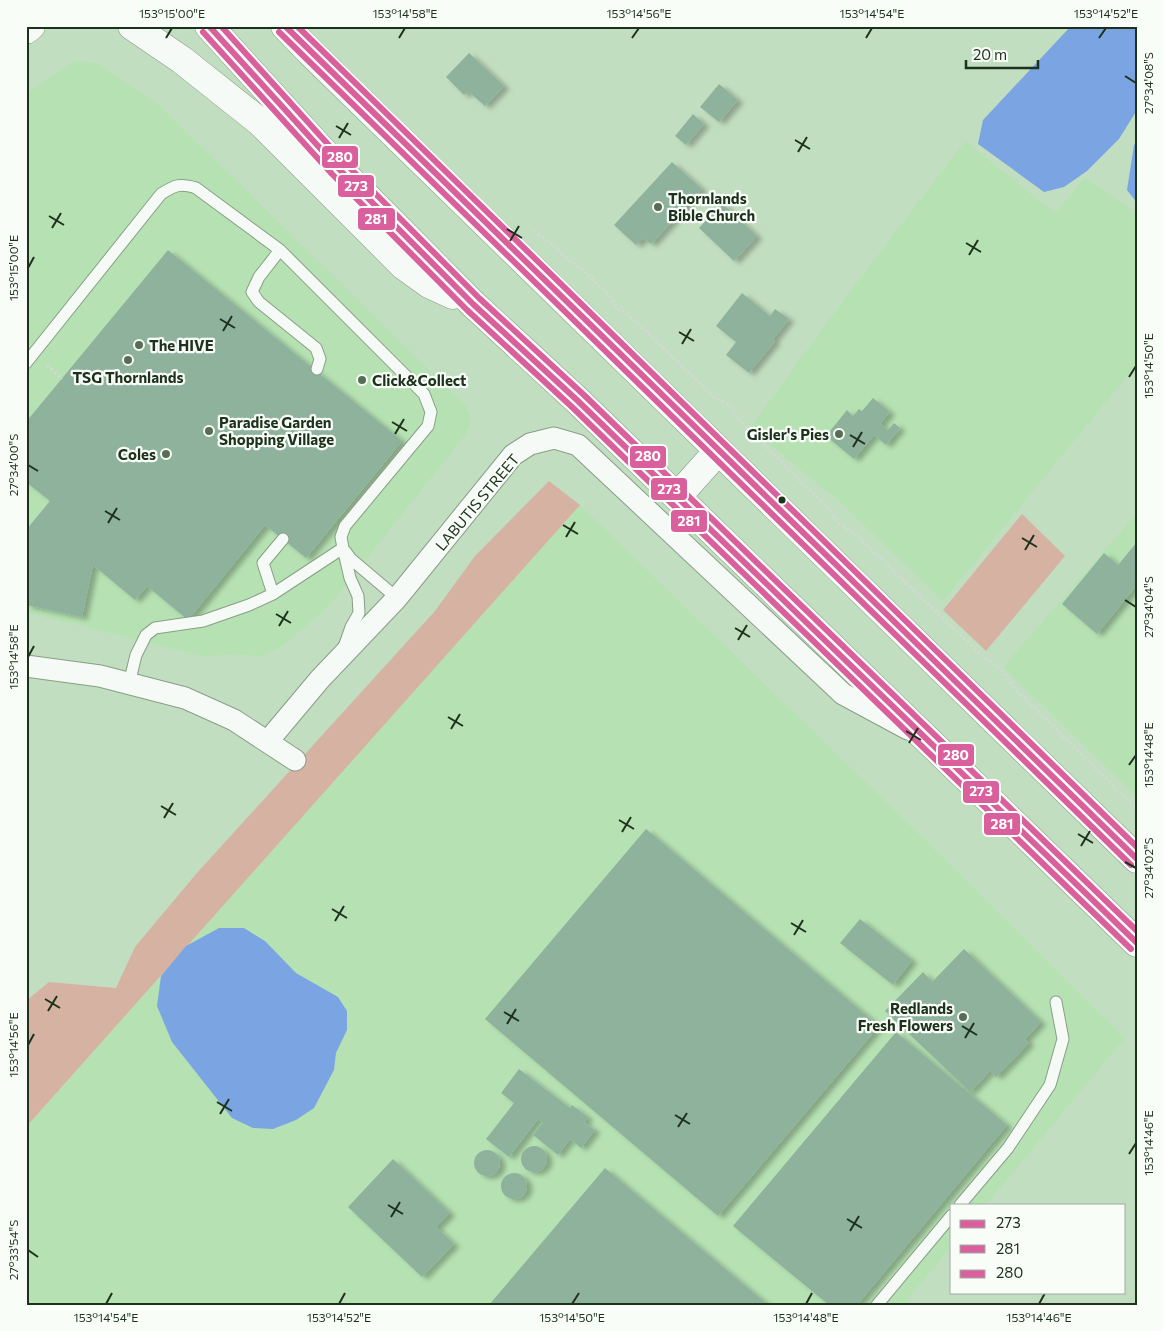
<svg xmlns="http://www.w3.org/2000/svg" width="1163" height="1331" font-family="Commissioner,sans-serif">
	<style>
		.built { fill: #b6e2b3 }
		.green { fill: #d6b2a2 }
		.water { fill: #7aa5e2 }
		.building { fill: #8fb29c; filter: url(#shadow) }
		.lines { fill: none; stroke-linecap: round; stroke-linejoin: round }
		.service-casing { stroke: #889e86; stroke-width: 13 }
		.minor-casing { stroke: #889e86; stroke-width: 23 }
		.primary-casing { stroke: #889e86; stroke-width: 29 }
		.trunk-casing { stroke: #889e86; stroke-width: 29 }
		.path { stroke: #d1dad0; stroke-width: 3; stroke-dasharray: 2.5 2.5; stroke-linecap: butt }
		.service { stroke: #f6faf6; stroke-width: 11 }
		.minor { stroke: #f6faf6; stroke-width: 21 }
		.primary { stroke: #f6faf6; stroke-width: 28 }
		.trunk { stroke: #f6faf6; stroke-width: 28 }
		.bus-1-casing { stroke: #f8fdf8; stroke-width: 10 }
		.bus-2-casing { stroke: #f8fdf8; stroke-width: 10 }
		.bus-3-casing { stroke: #f8fdf8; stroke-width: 10 }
		.bus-1 { stroke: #da609d; stroke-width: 6 }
		.bus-2 { stroke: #da609d; stroke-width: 6 }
		.bus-3 { stroke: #da609d; stroke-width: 6 }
		.ticks { fill: none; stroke: #1d311c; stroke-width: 2 }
		.poi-dot { fill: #576e55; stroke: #f8fdf8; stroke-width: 2 }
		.bus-dot { fill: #1d311c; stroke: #f8fdf8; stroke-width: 2 }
		.labels { text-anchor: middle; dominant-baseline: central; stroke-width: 4.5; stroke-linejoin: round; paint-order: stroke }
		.poi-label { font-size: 15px; font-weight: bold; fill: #1d311c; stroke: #f8fdf8; text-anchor: start }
		.street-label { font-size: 15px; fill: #1d311c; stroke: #f8fdf8 }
		.line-badge { stroke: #f8fdf8; stroke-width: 2 }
		.badge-label { font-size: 14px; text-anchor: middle; font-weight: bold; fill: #fff }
		.neatline { fill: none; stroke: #1d311c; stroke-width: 2 }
		.ticks-label { font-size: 12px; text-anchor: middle; fill: #1d311c }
	</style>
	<defs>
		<filter id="shadow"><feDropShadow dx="5.5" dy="3" stdDeviation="2.5" flood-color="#0004"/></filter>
	</defs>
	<rect width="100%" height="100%" fill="#c2dec0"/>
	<path class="built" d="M74,61L98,63L161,107L466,406L472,419L466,434L329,606L280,648L261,656L232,654L205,657L26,612V94Z
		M965,141L1055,213L1085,177L1137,214V364L943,601L841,503L750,428L842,302Z
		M580,505L919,834L1125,1038L986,1205H952V1246L903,1305H26V1127Z
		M1137,513V797L1003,667Z"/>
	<path class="green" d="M549,481L580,505L26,1127V1001L49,982L116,988L135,947L196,874L435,611L475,556Z
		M1022,514L1065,556L986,651L943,610Z"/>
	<path class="water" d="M1071,26H1137V110L1119,139L1087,171L1064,187L1044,192L978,144L983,120Z
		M1137,141V203L1127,190L1134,145Z
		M219,928H244L265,941L296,973L338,997L347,1011V1030L336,1053L334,1070L314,1108L296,1120L273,1129L253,1128L232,1118L172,1042L157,1006L161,976L186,946Z"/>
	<path class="building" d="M469,53L504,86L485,106L468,91L464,95L446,77Z
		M719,84L738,100L719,122L700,107Z
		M693,114L704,124L686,145L675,136Z
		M672,162L702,189L651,244L643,238L636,245L614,225Z
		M722,203L757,236L734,261L699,228Z
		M168,250L402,441L306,558L265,525L188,620L147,586L135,600L93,565L82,617L26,605V530L50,501L26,482V422Z
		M742,293L770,316L775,309L789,319L773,339L775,341L749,373L726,355L736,342L716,326Z
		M873,398L890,412L880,424L888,430L894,423L900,428L886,445L874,435L854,459L826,436L847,410L853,416L859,409L862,411Z
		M1137,542V585L1097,634L1062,604L1104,553L1118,565Z
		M646,829L879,1026L718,1216L485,1019Z
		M860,919L912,960L893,985L840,943Z
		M964,949L1041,1022L1025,1039L1029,1043L996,1077L990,1071L970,1092L885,1011L923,972L932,982Z
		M896,1032L1007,1125L857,1305H829L733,1226Z
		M519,1069L570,1108L572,1105L588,1117L584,1122L595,1130L581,1148L570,1139L558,1155L533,1135L543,1122L538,1119L509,1157L486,1139L514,1103L501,1093Z
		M521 1159a13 13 0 1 1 26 0a13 13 0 1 1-26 0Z
		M474 1163a13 13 0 1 1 26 0a13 13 0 1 1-26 0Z
		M393,1159L450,1213L436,1227L454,1244L422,1277L348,1207Z
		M605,1168L768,1305H489Z
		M501 1186a13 13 0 1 1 26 0a13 13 0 1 1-26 0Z"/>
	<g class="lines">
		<g class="service-casing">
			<path id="service" d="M280,250L259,277L252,292L259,302L316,348L320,359L317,369
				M26,363L161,194C175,185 180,183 196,188L280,250L424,394L431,412L428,426L345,526L341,537L343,548L350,578L358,596L359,613L351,627L344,647
				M345,551L351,559L397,598
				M273,594L263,563L283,539
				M129,684L136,655L146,635L155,628L203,621L249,605L273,594L343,548
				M960,1205L1008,1148L1050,1085L1063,1039L1056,1002
				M877,1305L952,1215"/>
		</g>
		<g class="minor-casing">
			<path id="minor" d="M26,666L100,676L185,698L234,720L295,760
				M268,741L320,679L397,598L513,455L530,444L554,438L578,445L843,694L908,729"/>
		</g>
		<g class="primary-casing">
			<path id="primary" d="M26,30L31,26"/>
		</g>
		<g class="trunk-casing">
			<path id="trunk" d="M132,26L182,60L260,122L404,266L429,284L453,295
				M209,26L338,168L473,304L578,401L1137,943
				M285,26L310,52L1137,859
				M677,497L718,451"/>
		</g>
		<path class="path" d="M534,231L555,247L569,261L581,268L609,295L618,309L629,315L714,397L729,405L738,419L830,510L840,525L855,534L979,653L1003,671L1014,688L1137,809
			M47,365L62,379"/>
		<use href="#service" class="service"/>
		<use href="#minor" class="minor"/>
		<use href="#primary" class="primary"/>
		<use href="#trunk" class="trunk"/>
		<g class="bus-1-casing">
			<path id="bus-1" d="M209,26L338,168L473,304L578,401L1137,943
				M285,26L1137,859"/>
		</g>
		<g class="bus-2-casing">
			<path id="bus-2" d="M203,32L332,174L467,310L572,407L1131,949
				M279,32L1131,865"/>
		</g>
		<g class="bus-3-casing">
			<path id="bus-3" d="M221,26L344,162L479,298L584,395L1137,931
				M297,26L1137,847"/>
		</g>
		<use href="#bus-1" class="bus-1"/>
		<use href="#bus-2" class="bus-2"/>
		<use href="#bus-3" class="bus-3"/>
	</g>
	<path class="ticks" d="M166,38L172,28M399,38L405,28M632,38L639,28M866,38L872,28M1099,38L1106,28M1125,76L1136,83M336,126L351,135M339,138L348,123M795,140L810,149M798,152L807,137M49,216L64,225M52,228L61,213M507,229L522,238M510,241L519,226M966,243L981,252M969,255L978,240M28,268L34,257M220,319L235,328M223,331L232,316M679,332L694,341M682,344L691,329M1129,377L1136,366M392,422L407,431M395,434L404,419M850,435L865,444M853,447L862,432M28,465L38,471M105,511L120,520M108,523L117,508M563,525L578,534M566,537L575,522M1022,538L1037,547M1025,550L1034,535M1125,600L1136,607M276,614L291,623M279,626L288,611M735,628L750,637M738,640L747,625M28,657L34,646M448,717L463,726M451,729L460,714M906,731L921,740M909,743L918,728M1129,765L1136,755M161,806L176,815M164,818L173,803M619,820L634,829M622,832L631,817M1078,834L1093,843M1081,846L1090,831M1125,862L1136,868M332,909L347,918M335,921L344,906M791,923L806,932M794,935L803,920M45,999L60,1008M48,1011L57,996M504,1012L519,1021M507,1024L516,1009M962,1026L977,1035M965,1038L974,1023M28,1045L34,1034M217,1102L232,1111M220,1114L229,1099M675,1115L690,1124M678,1127L687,1113M1129,1154L1136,1143M388,1205L403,1214M391,1217L400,1202M847,1219L862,1228M850,1231L859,1216M28,1250L38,1257M106,1304L112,1293M339,1304L345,1293M572,1304L579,1293M806,1304L812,1293M1039,1304L1045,1293"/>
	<g class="poi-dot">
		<circle cx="658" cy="207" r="5"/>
		<circle cx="139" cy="345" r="5"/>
		<circle cx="128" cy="360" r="5"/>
		<circle cx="362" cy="380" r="5"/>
		<circle cx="209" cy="431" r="5"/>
		<circle cx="839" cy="434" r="5"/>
		<circle cx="166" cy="454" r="5"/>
		<circle cx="963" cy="1017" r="5"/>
	</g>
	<circle class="bus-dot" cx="782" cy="500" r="4.5"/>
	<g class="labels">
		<g class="poi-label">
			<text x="668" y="198">Thornlands<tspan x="668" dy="17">Bible Church</tspan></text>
			<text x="149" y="345">The HIVE</text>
			<text x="128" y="377" text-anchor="middle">TSG Thornlands</text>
			<text x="372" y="380">Click&amp;Collect</text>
			<text x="219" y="422">Paradise Garden<tspan x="219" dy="17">Shopping Village</tspan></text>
			<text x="829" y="434" text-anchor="end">Gisler's Pies</text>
			<text x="156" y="454" text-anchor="end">Coles</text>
			<text x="953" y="1008" text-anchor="end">Redlands<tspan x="953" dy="17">Fresh Flowers</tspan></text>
		</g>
		<g class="street-label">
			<text transform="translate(477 502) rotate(-50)">LABUTIS STREET</text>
		</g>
	</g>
	<g class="line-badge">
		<rect x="321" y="145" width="38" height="24" rx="5" fill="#da609d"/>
		<rect x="337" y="174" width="38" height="24" rx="5" fill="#da609d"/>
		<rect x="357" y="207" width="39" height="24" rx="5" fill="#da609d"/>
		<rect x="629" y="445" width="38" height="24" rx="5" fill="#da609d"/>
		<rect x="650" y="477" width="38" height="24" rx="5" fill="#da609d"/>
		<rect x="670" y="509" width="38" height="24" rx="5" fill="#da609d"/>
		<rect x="937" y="743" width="38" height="24" rx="5" fill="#da609d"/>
		<rect x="962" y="780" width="38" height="24" rx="5" fill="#da609d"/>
		<rect x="983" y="812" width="38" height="24" rx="5" fill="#da609d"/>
	</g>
	<g class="badge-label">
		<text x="340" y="162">280</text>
		<text x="356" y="191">273</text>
		<text x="376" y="224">281</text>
		<text x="648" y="461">280</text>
		<text x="669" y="494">273</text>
		<text x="689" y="526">281</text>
		<text x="956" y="760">280</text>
		<text x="981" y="796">273</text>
		<text x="1002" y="829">281</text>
	</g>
	<rect width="1163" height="1331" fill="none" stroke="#f8fdf8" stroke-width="55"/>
	<rect x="950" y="1204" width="175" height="90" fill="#f8fdf8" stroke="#a0aba0"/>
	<rect x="960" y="1220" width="25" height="8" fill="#da609d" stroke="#a0aba0"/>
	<text x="996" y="1228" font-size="15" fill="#1d311c">273</text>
	<rect x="960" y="1245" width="25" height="8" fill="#da609d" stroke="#a0aba0"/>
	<text x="996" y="1254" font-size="15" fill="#1d311c">281</text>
	<rect x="960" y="1270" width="25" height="8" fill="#da609d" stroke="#a0aba0"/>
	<text x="996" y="1278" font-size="15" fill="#1d311c">280</text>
	<path d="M966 60v8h72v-8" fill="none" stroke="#1d311c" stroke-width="2.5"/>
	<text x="973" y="60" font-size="15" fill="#1d311c" stroke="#f8fdf8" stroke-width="4" paint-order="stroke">20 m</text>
	<rect x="28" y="28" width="1108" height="1276" class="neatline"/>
	<g class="ticks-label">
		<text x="172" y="18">153°15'00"E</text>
		<text x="405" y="18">153°14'58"E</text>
		<text x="639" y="18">153°14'56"E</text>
		<text x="872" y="18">153°14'54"E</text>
		<text x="1106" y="18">153°14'52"E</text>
		<text transform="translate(1149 83) rotate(-90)" y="4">27°34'08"S</text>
		<text transform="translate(14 268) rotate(-90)" y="4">153°15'00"E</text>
		<text transform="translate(1149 366) rotate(-90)" y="4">153°14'50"E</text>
		<text transform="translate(14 465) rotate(-90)" y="4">27°34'00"S</text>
		<text transform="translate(1149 607) rotate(-90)" y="4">27°34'04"S</text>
		<text transform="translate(14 657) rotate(-90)" y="4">153°14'58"E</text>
		<text transform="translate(1149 755) rotate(-90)" y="4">153°14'48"E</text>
		<text transform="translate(1149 868) rotate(-90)" y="4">27°34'02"S</text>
		<text transform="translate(14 1045) rotate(-90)" y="4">153°14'56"E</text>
		<text transform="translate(1149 1143) rotate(-90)" y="4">153°14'46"E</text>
		<text transform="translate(14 1250) rotate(-90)" y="4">27°33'54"S</text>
		<text x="106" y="1322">153°14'54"E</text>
		<text x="339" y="1322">153°14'52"E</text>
		<text x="572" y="1322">153°14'50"E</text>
		<text x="806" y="1322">153°14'48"E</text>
		<text x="1039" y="1322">153°14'46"E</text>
	</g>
</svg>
